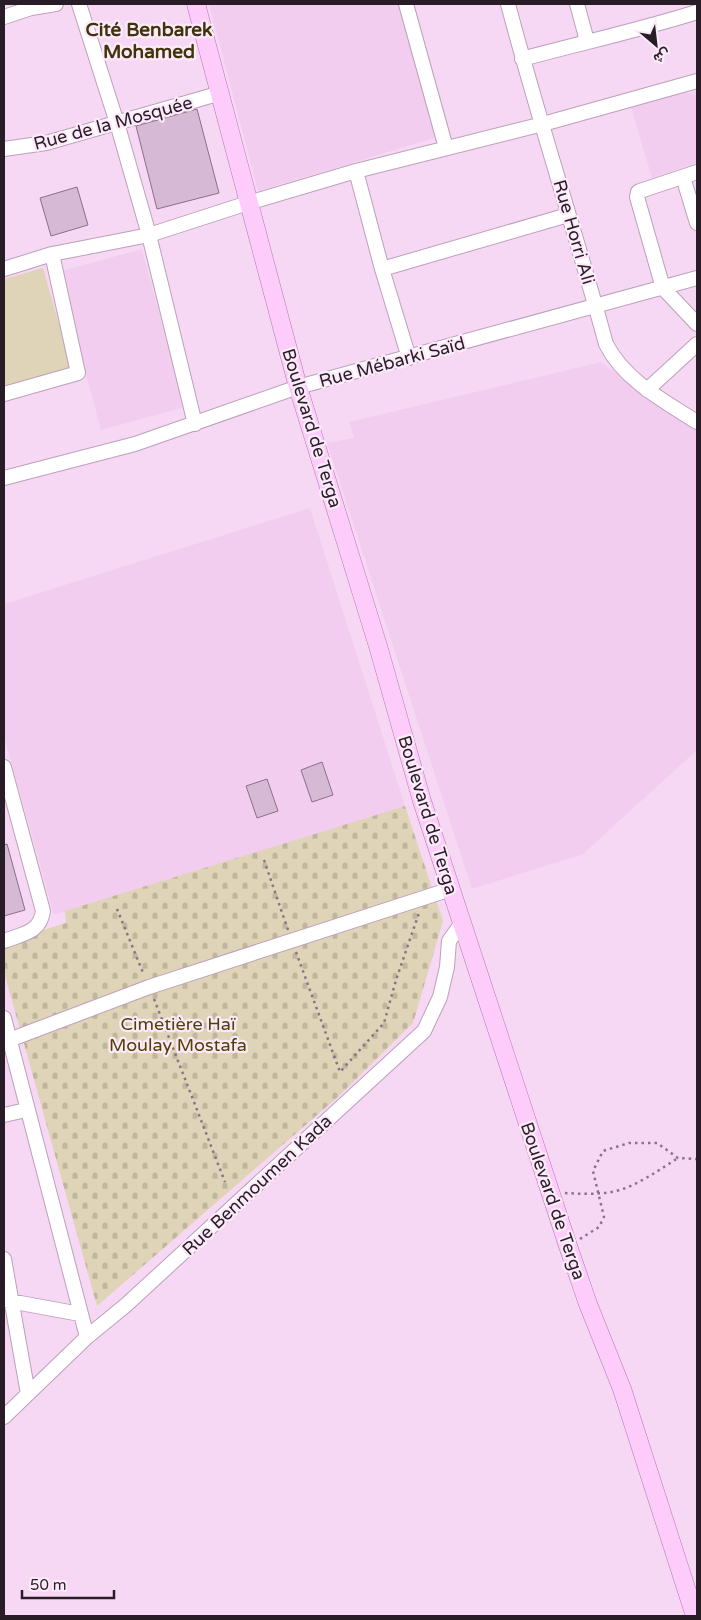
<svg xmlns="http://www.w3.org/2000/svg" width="701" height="1620" font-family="'Varela Round',Vazirmatn,sans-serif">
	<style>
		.built { fill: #f2cdef }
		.grass { fill: #dfd4b7 }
		.cemetery { fill: url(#cemetery-stones) }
		.building { fill: #d6b9d4; stroke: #8b7089 }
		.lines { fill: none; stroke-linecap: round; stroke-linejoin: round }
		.minor-casing { stroke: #bca0ba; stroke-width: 16 }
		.major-casing { stroke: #b179ae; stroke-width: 19 }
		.path { stroke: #887486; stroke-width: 2.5; stroke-dasharray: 2.5 4; stroke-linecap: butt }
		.minor { stroke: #fff; stroke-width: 14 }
		.major { stroke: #fdccfa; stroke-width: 18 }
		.labels { text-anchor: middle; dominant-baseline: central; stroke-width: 4.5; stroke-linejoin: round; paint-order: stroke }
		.street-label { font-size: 18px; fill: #281d27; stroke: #fceafb }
		.park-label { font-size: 18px; fill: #524003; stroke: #fceafb }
		.neighbourhood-label { font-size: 19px; font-weight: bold; fill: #413309; stroke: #fceafb }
	</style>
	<defs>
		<pattern id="cemetery-stones" width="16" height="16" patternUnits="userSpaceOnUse" patternTransform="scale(1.25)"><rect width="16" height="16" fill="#dfd4b7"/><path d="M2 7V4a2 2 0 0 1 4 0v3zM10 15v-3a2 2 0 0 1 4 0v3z" fill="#bfb69d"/></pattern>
	</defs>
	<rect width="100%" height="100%" fill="#f7d8f4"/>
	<path class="built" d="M209,4H400L435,138L258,191Z
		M685,92L697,95V163L652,178L631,107Z
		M142,249L185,407L101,430L58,272Z
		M601,362L697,428V750L583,854L472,889L327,443L354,438L349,422Z
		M310,508L405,806L54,915L4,736V604Z"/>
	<path class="grass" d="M43,268L72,370L5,389L4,279Z"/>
	<path class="cemetery" d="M405,806L443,921L413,1023L339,1096L97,1306L4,972V942L66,923L65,911Z"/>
	<path class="building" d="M197,109L219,193L157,209L136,126Z
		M77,187L88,225L51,236L40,198Z
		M322,762L333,795L312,802L301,770Z
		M267,779L278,811L257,818L246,786Z
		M7,844L25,910L4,916V845Z"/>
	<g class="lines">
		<g class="minor-casing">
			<path id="minor" d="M79,4L117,123L149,235L195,424
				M406,4L446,148
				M508,4C538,118 575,230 606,344C624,380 664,401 697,422
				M577,4L587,41
				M4,17L31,8L56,4
				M522,59C581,43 640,30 697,12
				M4,149L46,143L221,93
				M356,171L382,269L409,358
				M697,172L640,191L638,192L637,197L663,288L697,324
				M683,177L697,223
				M4,269L52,254L149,235L248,203L356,171L543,124L697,81
				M382,269L568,215
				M647,390L697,344
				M4,394L78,373L52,254
				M4,478L135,444L298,387L697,278
				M4,767L43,911C40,933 22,934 4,941
				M4,1018L87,1337
				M9,1040L149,987L451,889
				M4,1115L26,1110
				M4,1259L28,1394
				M4,1300L80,1314
				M4,1417L87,1337L126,1305L424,1031L440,997L447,967L449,941L461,924"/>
		</g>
		<g class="major-casing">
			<path id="major" d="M196,4L298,387L378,646L422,801L568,1246L588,1304L622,1389L695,1616"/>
		</g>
		<path class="path" d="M264,860L288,930
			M117,909L144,975
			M296,952L340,1072L384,1023L396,980L419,913
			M154,999L225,1182
			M565,1193C583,1194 602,1195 620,1190C641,1183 659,1170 678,1158
			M580,1239L599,1227L604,1217L593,1171L603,1151L629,1143H657L678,1158L697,1159"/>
		<use href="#minor" class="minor"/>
		<use href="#major" class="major"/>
	</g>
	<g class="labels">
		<g class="street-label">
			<text transform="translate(113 123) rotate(-15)">Rue de la Mosquée</text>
			<text transform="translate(574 232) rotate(74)">Rue Horri Ali</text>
			<text transform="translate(392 362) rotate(-15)">Rue Mébarki Saïd</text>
			<text transform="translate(312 428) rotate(73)">Boulevard de Terga</text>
			<text transform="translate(428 815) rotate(73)">Boulevard de Terga</text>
			<text transform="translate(257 1185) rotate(-43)">Rue Benmoumen Kada</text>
			<text transform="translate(553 1201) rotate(71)">Boulevard de Terga</text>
		</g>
		<g class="park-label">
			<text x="178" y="1024">Cimetière Haï<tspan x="178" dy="21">Moulay Mostafa</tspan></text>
		</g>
		<g class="neighbourhood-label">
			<text x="149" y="30">Cité Benbarek<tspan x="149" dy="22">Mohamed</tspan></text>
		</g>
	</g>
	<rect width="701" height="1620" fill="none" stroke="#281d27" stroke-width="10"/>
	<g transform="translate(656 45) rotate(152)" stroke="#fceafb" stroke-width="4" paint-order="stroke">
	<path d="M0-4L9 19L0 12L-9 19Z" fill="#281d27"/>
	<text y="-8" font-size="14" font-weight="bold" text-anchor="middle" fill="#281d27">ش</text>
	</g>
	<path d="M22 1590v8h92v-8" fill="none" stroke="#281d27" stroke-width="2.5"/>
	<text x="30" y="1590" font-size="15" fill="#281d27" stroke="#fceafb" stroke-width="4" paint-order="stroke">50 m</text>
</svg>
